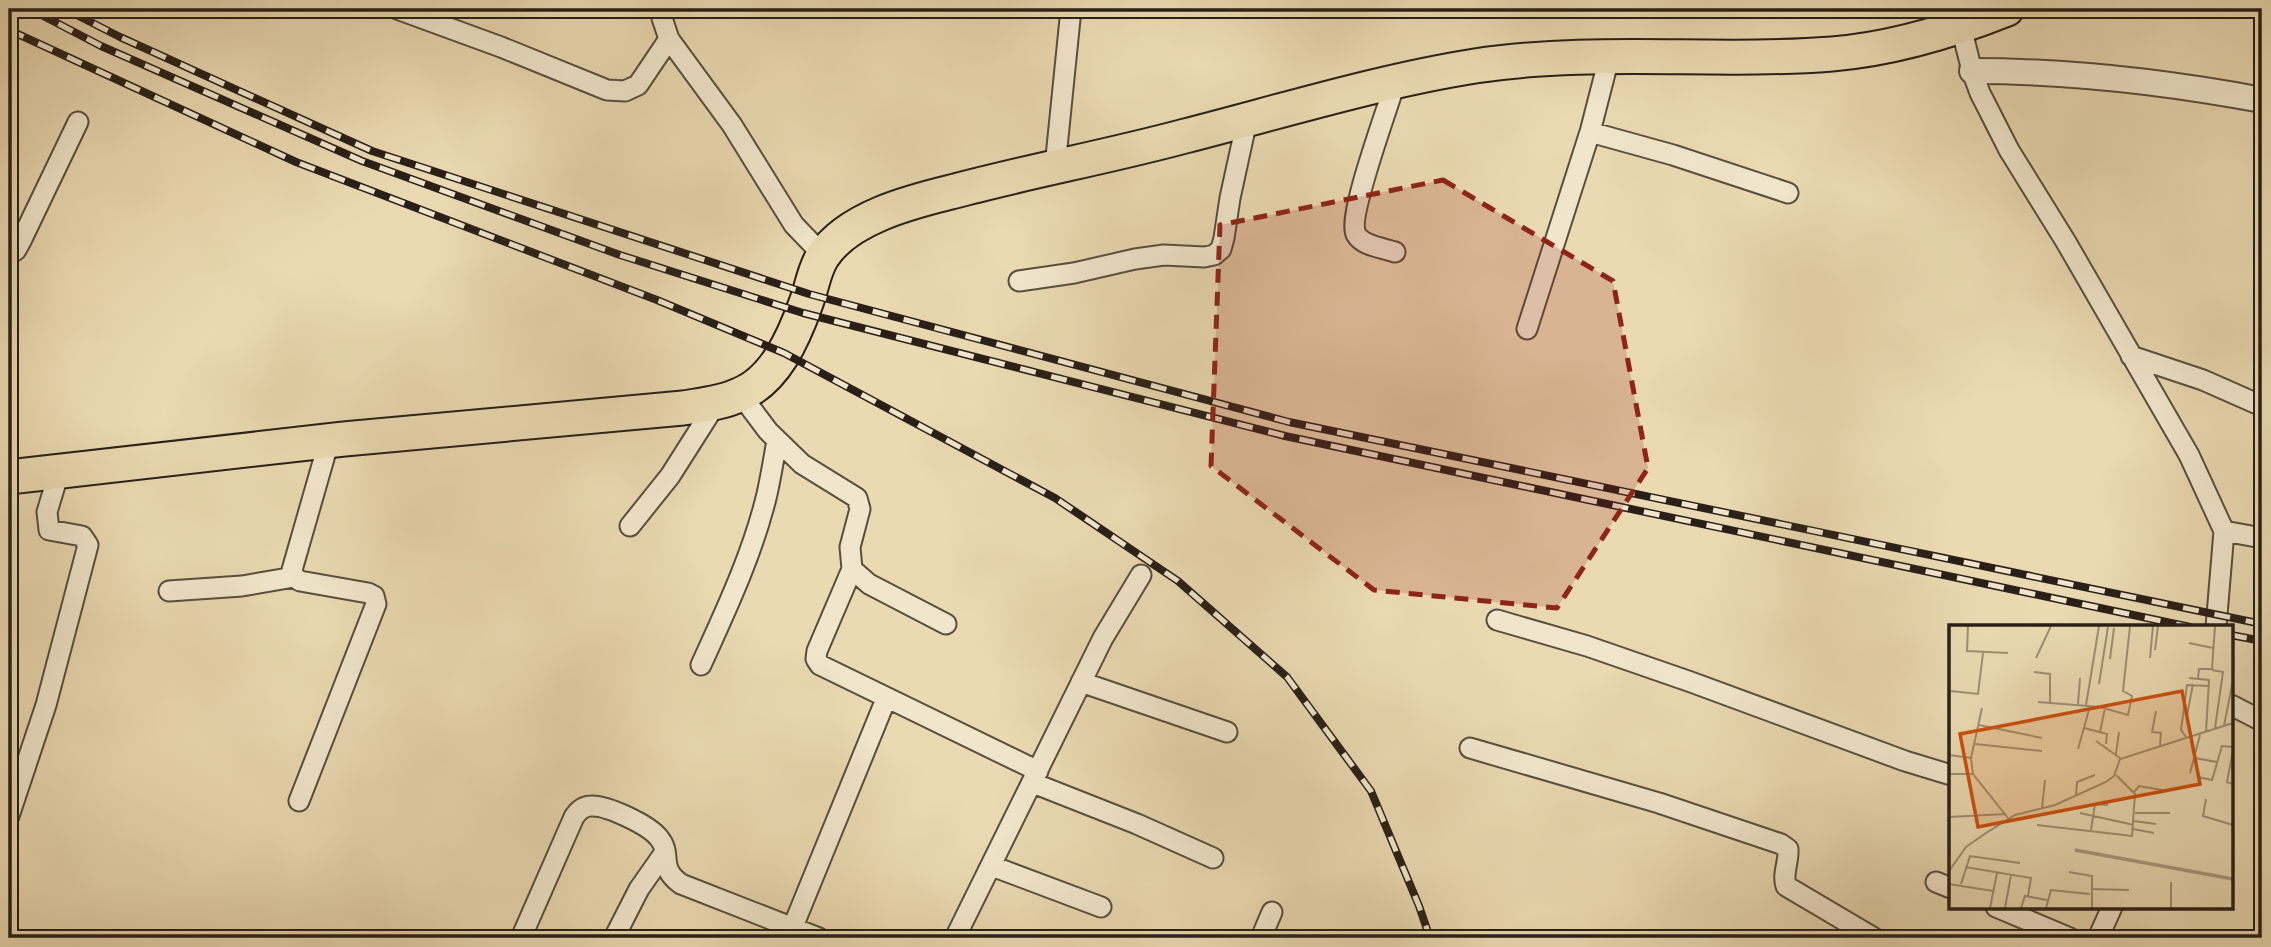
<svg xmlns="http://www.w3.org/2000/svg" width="2271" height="947" font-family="Alegreya,serif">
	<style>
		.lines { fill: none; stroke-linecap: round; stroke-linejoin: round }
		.minor-casing { stroke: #594e3e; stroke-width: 23 }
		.tertiary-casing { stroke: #594e3e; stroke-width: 28 }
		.trunk-casing { stroke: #291f17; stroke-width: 37 }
		.minor { stroke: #f1e6cc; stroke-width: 19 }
		.tertiary { stroke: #f1e6cc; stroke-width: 24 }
		.trunk { stroke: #ead9b1; stroke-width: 33 }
		.rail-casing { stroke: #291f17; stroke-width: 8 }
		.rail { stroke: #f1e6cc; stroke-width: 5; stroke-dasharray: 16; stroke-linecap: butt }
		.marked { fill: #8f2418; fill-opacity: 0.2; stroke: #8f2418; stroke-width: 5; stroke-dasharray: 14 9; stroke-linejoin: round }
		.inset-river { fill: none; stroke: #a89a7d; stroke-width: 3.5 }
		.inset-road { fill: none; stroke: #9d8f73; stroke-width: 2 }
		.view { fill: #cb500e; fill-opacity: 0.15; stroke: #cb500e; stroke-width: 3.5 }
		.inset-edge { fill: none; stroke: #291f17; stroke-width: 3.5 }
	</style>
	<rect width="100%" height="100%" fill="#ead9b1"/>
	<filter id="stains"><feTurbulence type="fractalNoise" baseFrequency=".00286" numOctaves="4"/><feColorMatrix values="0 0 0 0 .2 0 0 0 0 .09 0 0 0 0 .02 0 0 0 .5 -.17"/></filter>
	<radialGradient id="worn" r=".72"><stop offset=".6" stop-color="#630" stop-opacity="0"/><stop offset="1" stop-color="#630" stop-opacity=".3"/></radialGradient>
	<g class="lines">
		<g class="minor-casing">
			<path id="minor" d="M397,9L501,47L607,90L625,91L638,85L669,39
				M662,9V18L669,39L732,125L794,225L823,255
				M1961,27L1972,71L1980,93L2009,150L2066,242L2189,455L2224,531L2216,627
				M1590,132L1673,155L1788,193
				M1055,167L1071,9
				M1395,252C1383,248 1362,246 1356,234C1347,216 1388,108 1395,83
				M9,255L16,250L21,241L78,122
				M1019,281L1074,273L1135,259L1164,255L1204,257L1214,255L1221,249L1224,238L1230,198L1247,120
				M1527,329L1590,132L1609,58
				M2131,356L2203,380L2262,406
				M741,395L768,431L802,464L857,498L860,509L850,547L852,569L869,584L946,624
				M630,526L670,476L717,402
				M2224,531L2262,538
				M852,569L817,651L816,659L820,665L1038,771
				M169,591L242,586L294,577
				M1497,620L1587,646L1691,682L1905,761L1951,775
				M701,665C726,610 753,553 767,494C771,476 774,458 777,440
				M1081,682L1227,732
				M2231,705L2262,721
				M1470,748L1659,803L1781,844L1788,849C1789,862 1782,874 1786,886L1874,938
				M1033,783L1137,824L1213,858
				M299,801L376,604L374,596L368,593L300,581L294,577L292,570L329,441
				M9,816L46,705L88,545L82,536L49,530L47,512L59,472
				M992,866L1101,907
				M1936,882L1951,888
				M1996,907L2070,938
				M792,929L886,699
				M521,938L574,817C578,811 583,806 591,806C607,805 649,825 659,838C673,855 657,867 681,884L819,938
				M614,938L639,889L665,852
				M955,938L1103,638L1141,575
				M1261,938L1272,912
				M2098,938L2112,907"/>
		</g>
		<g class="tertiary-casing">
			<path id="tertiary" d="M1972,71C2070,71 2166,82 2262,100"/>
		</g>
		<g class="trunk-casing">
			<path id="trunk" d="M9,477L344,439L683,408C701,405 722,403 739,395C775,381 794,337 806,303C812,288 814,269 823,256C848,218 910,202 951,192C1029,171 1107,157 1185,136C1279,112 1380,81 1475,66C1593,48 1713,63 1832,54C1892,49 1952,31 2007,9"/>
		</g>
		<use href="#minor" class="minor"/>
		<use href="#tertiary" class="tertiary"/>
		<use href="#trunk" class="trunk"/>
		<g class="rail-casing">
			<path id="rail" d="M30,9L101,46L362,161L620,255L803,313L1285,436L2190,627
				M65,9L120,37L372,151L809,294L1289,422L2262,624
				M9,30L296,162L657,300L784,353L1055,498L1178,581L1287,677L1371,791L1419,906L1430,938
				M2231,635L2262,641"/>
		</g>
		<use href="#rail" class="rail"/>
	</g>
	<path class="marked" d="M1443,180L1613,281L1648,468L1557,608L1374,590L1211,466L1220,225Z"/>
	<g transform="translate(1949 625)">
		<rect width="284" height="284" fill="#ead9b1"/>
		<path class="inset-river" d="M126,225L284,254"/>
		<path class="inset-road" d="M19,1L18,26L59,28M240,18L264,23M206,25L209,1M87,33L102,1M201,33L204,1M161,34L165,3M263,45L274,47L266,103M85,47L101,49V77M240,53L260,55L257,107M249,53L250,44H263L266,1M150,59L159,2M2,66L29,69L34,28M89,77L151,82L179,90L183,71L174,66L181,1M129,79L131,53M137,80L150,1M207,86L203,107L212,108L211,121M238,90L244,59M30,100L93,113M275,101L284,55M135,103L158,109L157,119M151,107L156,83M237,112L232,105L238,60L261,61M147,116L171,133M26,119L93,126M129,124L141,81M284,125L278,157L284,159M167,129L170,107M0,130L22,133L24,149L59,193M22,133L33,83M246,133L268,137M241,148L251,110M0,149H24M249,152L263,155L273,121L284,122M185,167L190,161L213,165M127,170L128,157L146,150M257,174L254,191L284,200M93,183L96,155M131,188L185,200M186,188H221M0,192L57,189M185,196L207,199M88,200L183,211L186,169L167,150M184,204L205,208M142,205L146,179L159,180M16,242L82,253L79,271M0,246L17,222L37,208L66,190L106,180L157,157L165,151L171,134L284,98M120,247L143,251V283M0,259L44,266M12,259L21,231L71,238M142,264L180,265M41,283L48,248M56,283L62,250M72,283L76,271L98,275M97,283L102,265L141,269M222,283V257"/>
		<path class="view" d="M233,66L251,159L29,202L11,109Z"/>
		<rect width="284" height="284" class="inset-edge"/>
	</g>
	<rect width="2271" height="947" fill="none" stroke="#ead9b1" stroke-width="35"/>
	<rect x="10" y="10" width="2250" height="926" fill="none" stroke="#291f17" stroke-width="3.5"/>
	<rect x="18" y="18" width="2236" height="912" fill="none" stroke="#291f17" stroke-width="2"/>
	<rect width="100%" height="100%" filter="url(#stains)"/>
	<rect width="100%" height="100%" fill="url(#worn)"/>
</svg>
